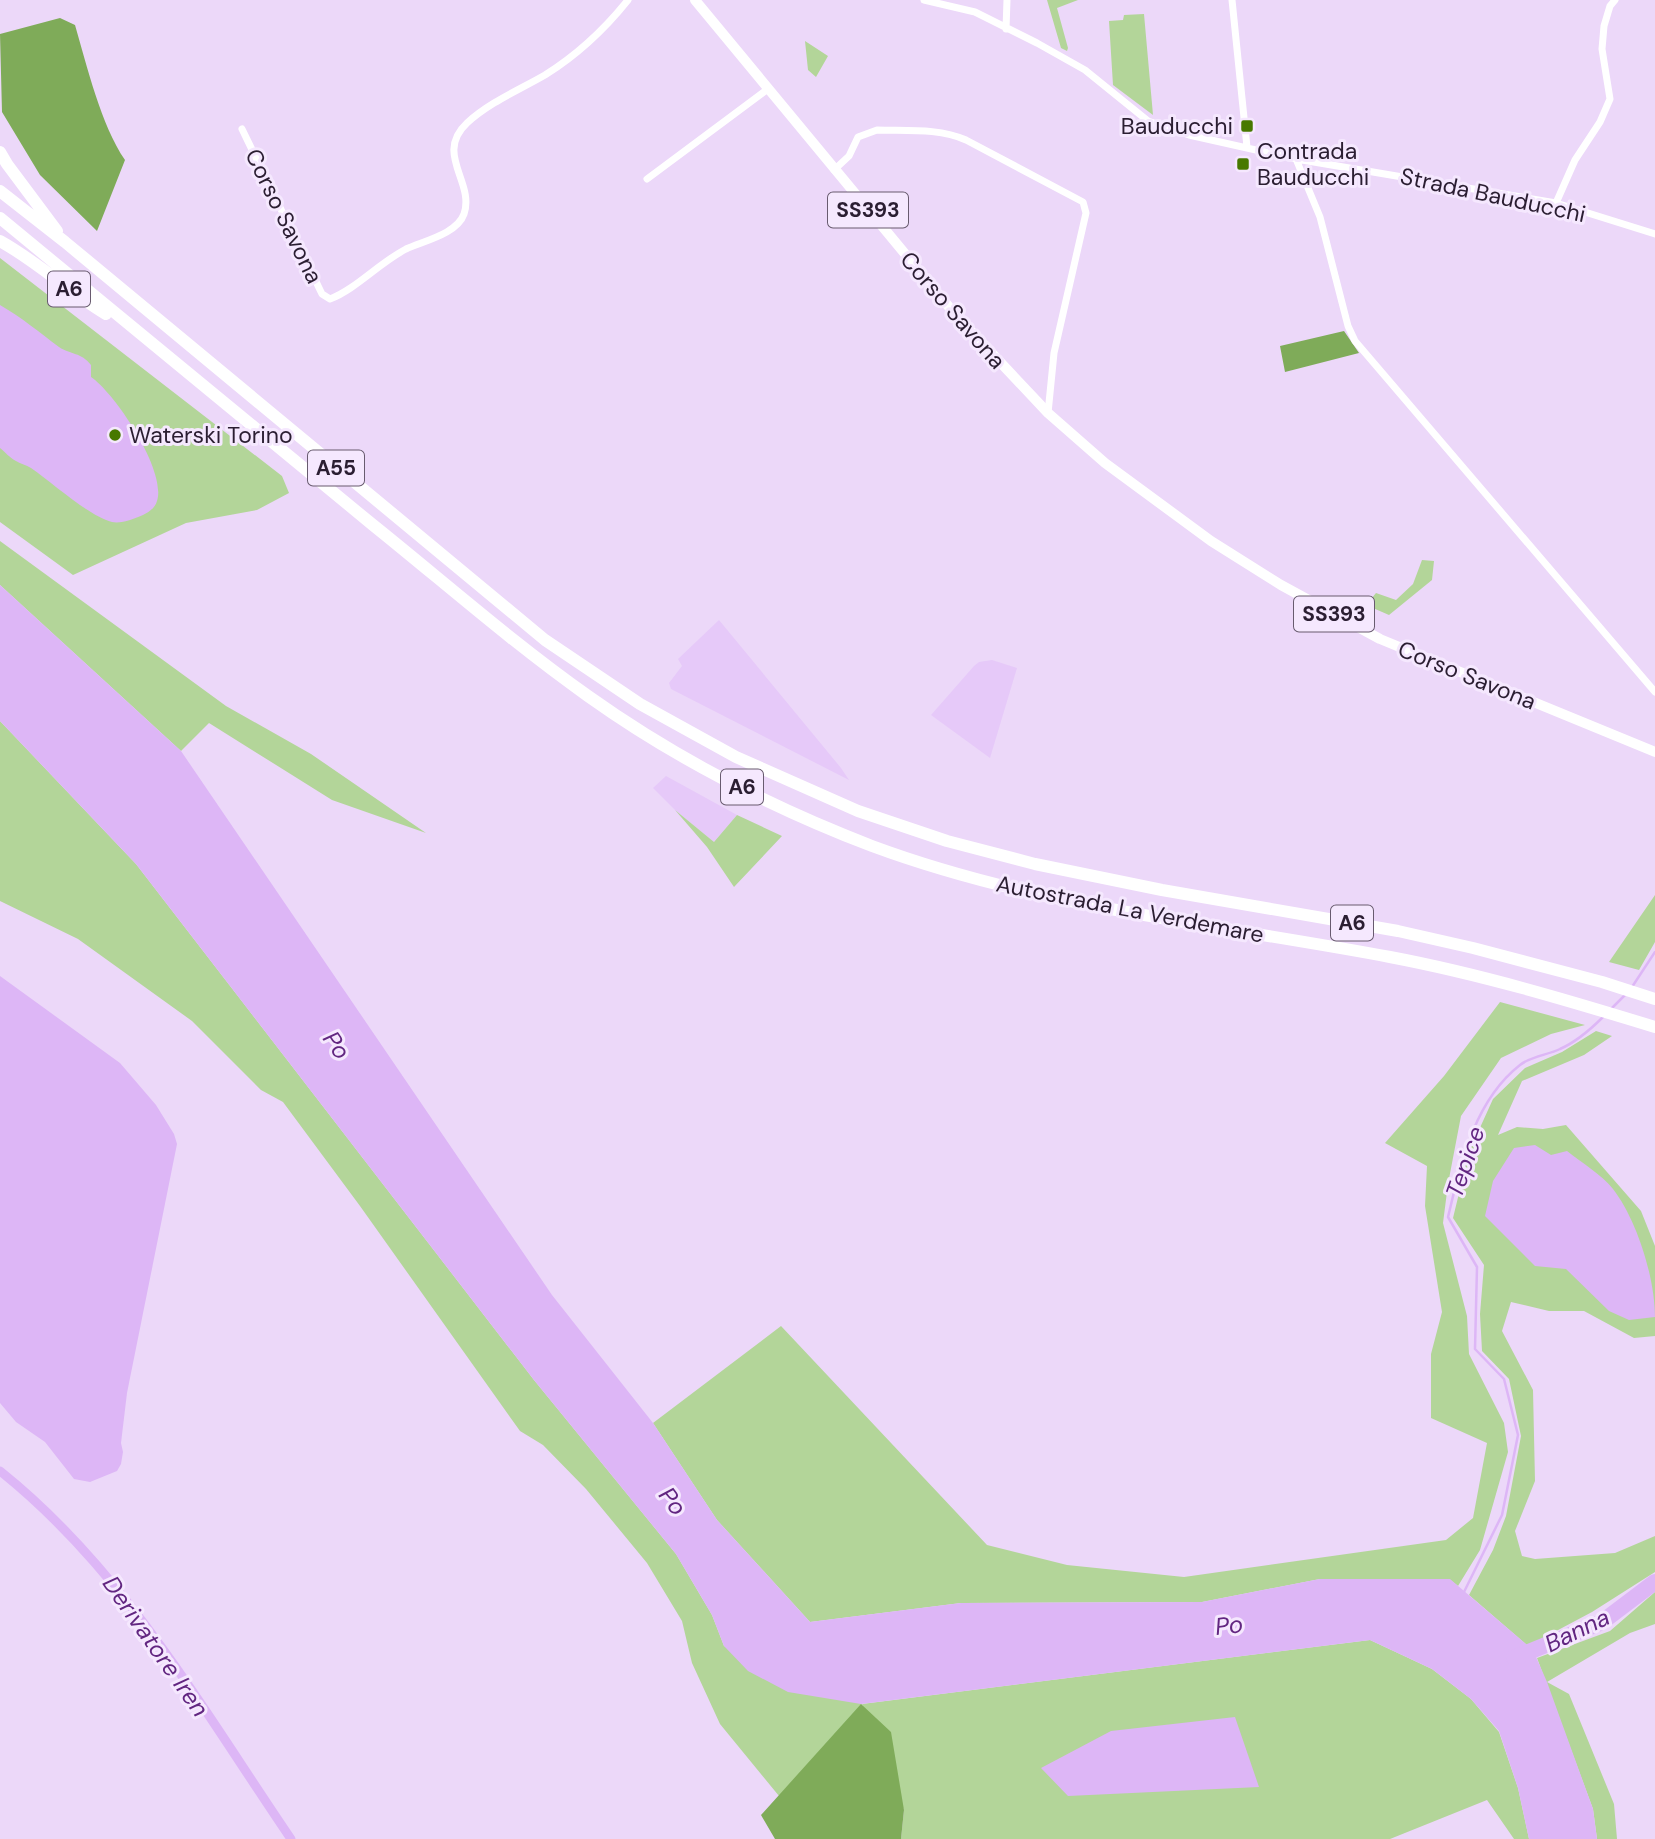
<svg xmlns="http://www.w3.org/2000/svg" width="1655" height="1839" font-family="'DM Sans',sans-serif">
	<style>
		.built { fill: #e6c9f9 }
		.green { fill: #b3d599 }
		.forest { fill: #7fab59 }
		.water { fill: #ddb6f6 }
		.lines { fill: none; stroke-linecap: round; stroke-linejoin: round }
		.stream { stroke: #ddb6f6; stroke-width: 2.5 }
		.canal { stroke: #ddb6f6; stroke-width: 9 }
		.river { stroke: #ddb6f6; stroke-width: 16 }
		.minor { stroke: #fff; stroke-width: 7 }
		.primary { stroke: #fff; stroke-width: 10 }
		.motorway { stroke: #fff; stroke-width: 12 }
		.poi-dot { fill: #477800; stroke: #f5e8fe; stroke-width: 2.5 }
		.labels { text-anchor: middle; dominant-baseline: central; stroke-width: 6; stroke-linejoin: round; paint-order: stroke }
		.shield { fill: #f5e8fe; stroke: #685b6f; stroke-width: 2 }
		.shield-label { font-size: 21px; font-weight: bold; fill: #2b1e32 }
		.poi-label { font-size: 23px; fill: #2b1e32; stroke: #f5e8fe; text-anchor: start }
		.street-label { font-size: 23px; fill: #2b1e32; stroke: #f5e8fe }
		.water-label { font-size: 24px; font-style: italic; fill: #622681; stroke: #f5e8fe }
	</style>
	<rect width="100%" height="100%" fill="#ecd8f9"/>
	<path class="built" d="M719,620L841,768L849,780L671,689L669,683L682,666L678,659Z
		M992,660L1017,668L990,758L931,715L974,666L979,662Z
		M666,776L737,815L714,842L675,810L653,788Z"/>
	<path class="green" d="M1047,0H1078L1057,8L1068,48L1067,51L1061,48Z
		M1144,14L1153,115L1113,85L1109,21L1123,20L1124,15Z
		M805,41L828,56L816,77L808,70Z
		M0,258L282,476L289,493L257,510L186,523L73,575L0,522Z
		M0,541L226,706L311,754L426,833L332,800L209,723L181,751L0,585Z
		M1422,560L1434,561L1432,580L1389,615L1366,605L1376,593L1396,600L1413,584Z
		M0,721L136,864L534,1380L676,1554L712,1615L724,1646L862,1704L1370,1640L1432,1669L1471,1699L1499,1732L1518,1788L1529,1839H1514L1487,1800L1390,1839H901L904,1810L862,1704L779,1796L720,1724L692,1663L682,1621L647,1563L586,1489L543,1445L520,1431L360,1206L283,1102L261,1090L192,1021L78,939L0,901Z
		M675,810L714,842L737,815L782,836L734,887L707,847Z
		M1655,895V942L1639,970L1609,962Z
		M1500,1002L1585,1025L1551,1034L1501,1058L1461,1116L1448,1184L1443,1223L1467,1316L1469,1354L1504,1423L1508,1452L1480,1550L1458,1586L1449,1579H1320L1202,1602L961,1603L810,1622L717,1520L653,1423L781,1326L987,1545L1067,1565L1184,1577L1446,1540L1473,1518L1487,1443L1431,1418V1354L1442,1312L1425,1206L1427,1166L1385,1143L1444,1076Z
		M1596,1031L1612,1036L1584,1055L1522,1081L1498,1135L1517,1127L1543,1129L1566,1125L1641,1211L1655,1246V1336L1634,1338L1584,1311H1549L1511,1302L1502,1331L1533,1390L1535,1481L1515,1531L1522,1556L1535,1559L1615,1553L1655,1536V1572L1592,1612L1528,1646L1469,1595L1493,1550L1506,1516L1521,1436L1509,1379L1482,1351L1480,1314L1484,1265L1453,1218L1469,1152L1493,1099L1525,1068L1562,1052Z
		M1655,1592V1624L1630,1633L1547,1682L1569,1694L1614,1804L1617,1839H1597L1593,1809L1537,1658L1610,1631Z"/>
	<path class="forest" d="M60,18L75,25C87,66 101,125 125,160L97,231L40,175L2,112L0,34Z
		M1344,331L1359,353L1285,372L1280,346Z
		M861,1704L891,1732L904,1810L901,1839H775L761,1815Z"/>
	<path class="water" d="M0,305C21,317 39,332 59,347C71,355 81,352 91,365V377C115,393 167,471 157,501C155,508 149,512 143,515C134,519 121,524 112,522C87,515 53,483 31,468C26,465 21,464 16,461C10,458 5,452 0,448Z
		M0,585L181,751L552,1295L653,1423L717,1520L810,1622L961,1603L1202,1602L1320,1579H1450L1533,1650L1547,1682L1593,1809L1597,1839H1529L1518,1788L1499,1731L1471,1699L1432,1669L1370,1640L861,1704L788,1692L748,1671L724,1646L712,1615L676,1554L534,1380L136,864L0,721Z
		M0,976L120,1063L156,1105L174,1134L177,1144L127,1393L121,1443L123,1452L121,1464L117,1471L90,1482L74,1479L45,1442L16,1422L0,1403Z
		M1535,1145L1551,1155L1567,1151C1582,1163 1602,1175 1613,1189C1637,1220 1655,1278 1655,1317L1629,1320L1609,1311L1566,1269L1535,1266L1485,1216L1493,1181L1514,1148Z
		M1235,1717L1259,1787L1068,1796L1041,1768L1111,1731Z"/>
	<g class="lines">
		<path class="stream" d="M1632,987L1655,952
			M1610,1010L1625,995
			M1464,1592L1502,1515L1518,1435L1504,1379L1475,1349L1477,1267L1448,1217C1461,1163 1474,1101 1520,1065C1531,1056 1548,1055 1560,1049C1576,1042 1591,1029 1603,1017"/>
		<path class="canal" d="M0,1471C124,1570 203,1710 291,1839"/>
		<path class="river" d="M1514,1658L1602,1622L1655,1582"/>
		<path class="minor" d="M924,0L975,12L1037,43L1085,70L1148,121L1189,135L1296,159L1556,203L1655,234
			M1232,0L1247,147
			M1006,29L1007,0
			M242,129L322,294L330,299C356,289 379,263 406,249C423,241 457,234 464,214C475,182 434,154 467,123C490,102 519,90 545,75C577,55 604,30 628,0
			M1296,159L1320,217L1348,326L1355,341L1655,692
			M834,170L849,156L858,137L877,130C907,131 939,128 966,140L1083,202L1086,213L1054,353L1048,413
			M647,179L768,89
			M1556,203L1575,160L1600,122L1610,99L1602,49L1604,26L1610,6L1615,0"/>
		<path class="primary" d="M695,0L954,313L1048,413L1105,463L1211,541L1281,585L1380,639L1655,752"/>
		<path class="motorway" d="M0,152L7,164L57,231
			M0,191L65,242L545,640L640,704L736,757L858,811L947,841L1035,864L1162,890L1398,931L1473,948L1602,982L1655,999
			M0,218C124,320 248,423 373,525C444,582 513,643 588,696C675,758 773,808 872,846C1039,908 1216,924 1390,957C1480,974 1567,1000 1655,1027
			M0,241C38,262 69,292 106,314"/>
	</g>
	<g class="poi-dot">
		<rect x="1240" y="119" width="14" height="14" rx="3.5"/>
		<rect x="1236" y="157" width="14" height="14" rx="3.5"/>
		<circle cx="115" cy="435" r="7"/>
	</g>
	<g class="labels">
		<g class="shield">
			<rect x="828" y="192.5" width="80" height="35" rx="5"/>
			<rect x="48" y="271.5" width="42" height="35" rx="5"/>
			<rect x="308" y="450.5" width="56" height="35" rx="5"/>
			<rect x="1294" y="596.5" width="80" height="35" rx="5"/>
			<rect x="721" y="769.5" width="42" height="35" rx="5"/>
			<rect x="1331" y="905.5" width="42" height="35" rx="5"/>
		</g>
		<g class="shield-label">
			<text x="868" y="210">SS393</text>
			<text x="69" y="289">A6</text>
			<text x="336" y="468">A55</text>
			<text x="1334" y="614">SS393</text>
			<text x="742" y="787">A6</text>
			<text x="1352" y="923">A6</text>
		</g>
		<g class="poi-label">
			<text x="1233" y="126" text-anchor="end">Bauducchi</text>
			<text x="1257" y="151">Contrada<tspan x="1257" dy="26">Bauducchi</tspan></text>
			<text x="129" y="435">Waterski Torino</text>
		</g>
		<g class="street-label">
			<text transform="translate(1493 195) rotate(12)">Strada Bauducchi</text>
			<text transform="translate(284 216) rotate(64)">Corso Savona</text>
			<text transform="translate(953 310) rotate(49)">Corso Savona</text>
			<text transform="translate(1467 675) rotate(22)">Corso Savona</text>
			<text transform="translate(1130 909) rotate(11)">Autostrada La Verdemare</text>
		</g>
		<g class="water-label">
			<text transform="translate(337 1045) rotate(55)">Po</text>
			<text transform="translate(1465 1162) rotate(-71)">Tepice</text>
			<text transform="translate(673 1501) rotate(52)">Po</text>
			<text transform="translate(1229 1625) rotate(-6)">Po</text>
			<text transform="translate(1577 1630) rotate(-26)">Banna</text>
			<text transform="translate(156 1646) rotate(55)">Derivatore Iren</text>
		</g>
	</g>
</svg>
